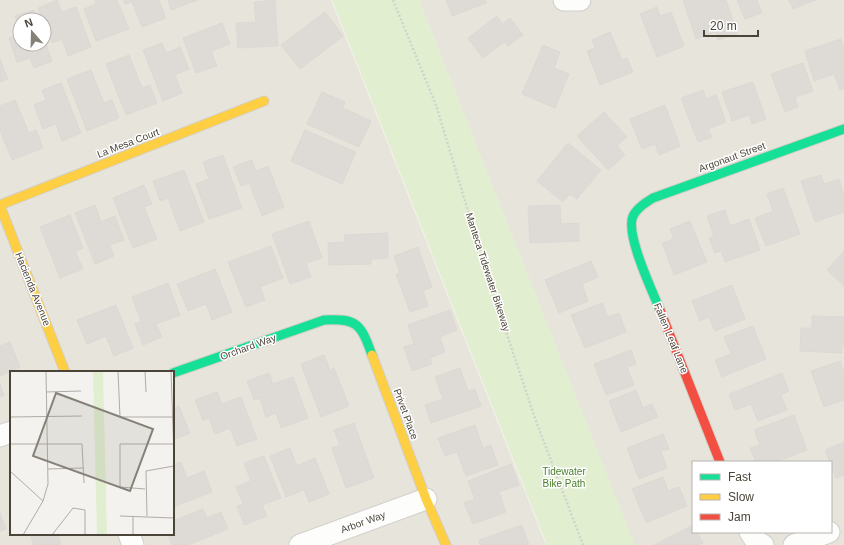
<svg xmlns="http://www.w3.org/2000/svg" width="844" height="545" font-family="Arial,sans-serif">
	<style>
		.residential { fill: #e7e4dc; fill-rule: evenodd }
		.green { fill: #e1eecf }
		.building { fill: #dedbd6; stroke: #dcd9d4 }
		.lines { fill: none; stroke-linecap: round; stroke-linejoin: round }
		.street-casing { stroke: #d2d0cb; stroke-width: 23 }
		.fast-casing { stroke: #d3cfc5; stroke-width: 11 }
		.slow-casing { stroke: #d3cfc5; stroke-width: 11 }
		.jam-casing { stroke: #d3cfc5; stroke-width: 11 }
		.path { stroke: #d3d2cc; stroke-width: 2.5; stroke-dasharray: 2 2; stroke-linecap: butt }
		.street { stroke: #fdfdfc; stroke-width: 21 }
		.fast { stroke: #16e098; stroke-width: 9 }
		.slow { stroke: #ffcf43; stroke-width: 9 }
		.jam { stroke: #f24e42; stroke-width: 9 }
		.labels { text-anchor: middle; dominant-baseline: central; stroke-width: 3; stroke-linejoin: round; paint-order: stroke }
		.street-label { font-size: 10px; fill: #4b4439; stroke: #fff }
		.park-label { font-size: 10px; fill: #4a7f2a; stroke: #fff }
		.inset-road { fill: none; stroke: #b0aca6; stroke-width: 1 }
		.view { fill: #868178; fill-opacity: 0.15; stroke: #868178; stroke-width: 2 }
		.inset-edge { fill: none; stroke: #4b4439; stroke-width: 2 }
	</style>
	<rect width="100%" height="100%" fill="#f4f2ee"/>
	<path class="residential" d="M0,0H331L546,545H0ZM20,20H44V44H20ZM11,372H173V534H11Z
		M419,0H844V545H634ZM693,462H831V532H693Z"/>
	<path class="green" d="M332,0H419L635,545H547Z"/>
	<path class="building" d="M57,0L62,12L76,7L91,47L68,56L62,39L52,43L38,8Z
		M95,0H117L129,29L96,41L84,9L96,4Z
		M123,0H159L166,18L142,27L132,2L125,4Z
		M168,0H198L171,10Z
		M275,0L278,46L238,48L236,23L256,22L254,2Z
		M446,0H485L486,3L452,16Z
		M683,0H726L737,33L718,40L716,32L696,39Z
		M737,0H757L762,13L745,19Z
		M789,0H816L793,9Z
		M657,7L660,16L671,12L684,46L657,57L640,14Z
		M34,10L37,20H20V31L15,16Z
		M325,12L343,36L300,69L281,45Z
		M497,16L502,24L510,18L523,35L508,46L504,42L483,58L468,38Z
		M222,23L230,44L211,51L217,66L196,73L183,38Z
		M610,32L622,60L627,58L633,72L600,85L587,51L595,48L592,40Z
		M20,34V44H44V39L52,61L34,68L30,58L17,62L9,38Z
		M841,39L844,49V88L840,90L834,74L814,81L805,51Z
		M162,43L166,53L180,47L189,69L175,75L182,93L163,101L143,50Z
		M543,45L560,52L554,68L569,74L555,108L522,94Z
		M129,55L142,88L150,85L157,103L126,115L106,64Z
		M0,59L8,79L0,82Z
		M803,63L813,91L795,97L798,107L785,112L771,74Z
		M91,70L104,103L112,100L119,118L87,131L67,79Z
		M753,82L766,119L752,124L749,115L732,121L722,92Z
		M61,83L81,133L62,141L56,124L43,129L34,105L46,100L42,90Z
		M703,90L706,99L716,95L726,122L708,129L712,137L698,142L681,98Z
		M322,92L345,102L343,108L371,121L359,147L307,124Z
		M15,100L29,133L36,130L43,148L12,160L0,131V106Z
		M665,105L680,146L659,155L655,144L642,149L630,119Z
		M604,112L627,137L617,146L625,155L608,170L577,136Z
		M305,130L356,152L342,184L291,161Z
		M568,143L601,170L577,199L570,194L563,202L537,181Z
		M223,155L242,208L209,219L196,184L209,179L203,162Z
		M252,160L256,171L268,166L284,207L262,216L249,183L241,186L233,167Z
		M184,170L204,222L180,231L168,198L160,201L153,181Z
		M821,175L824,184L839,179L844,195V212L815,222L801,181Z
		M144,185L152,204L144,207L157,239L133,248L113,198Z
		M783,188L800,234L766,246L755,218L773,211L767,194Z
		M95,205L101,222L115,216L124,240L110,245L114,256L95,264L75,213Z
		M560,205L561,224L579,223V241L530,243L528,206Z
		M725,210L730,226L749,219L760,250L725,262L721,251L715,253L709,238L714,236L707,216Z
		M70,215L83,248L75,251L83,269L60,278L40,227Z
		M309,221L322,258L306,263L311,277L290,284L272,234Z
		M690,221L707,262L674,275L662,243L674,239L670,229Z
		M388,233V258L371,259V264L329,265L328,243L345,242L344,235Z
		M271,246L283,278L260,287L265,300L246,307L228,262Z
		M418,247L432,287L423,291L428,306L410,312L396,274L400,273L394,256Z
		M844,251V286L827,270Z
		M591,261L598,277L582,284L588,301L559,313L545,280Z
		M215,269L232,312L212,320L206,304L188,311L177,284Z
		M168,283L180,315L156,324L162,337L143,345L135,324L141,321L132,297Z
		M732,285L745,319L715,331L709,317L700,321L692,301Z
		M602,303L608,317L619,313L626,332L585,348L571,315Z
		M116,305L133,348L114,356L106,336L87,344L77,320Z
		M450,310L457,330L440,337L445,352L430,358L432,364L412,371L404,347L414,344L408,325Z
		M812,316L844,317V345H842V353L800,351L801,328H812Z
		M753,326L766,359L722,377L715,360L731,354L724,337Z
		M10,342L20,367L0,376V346Z
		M631,350L636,364L627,367L634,385L606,395L594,364Z
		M324,355L330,370L334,368L349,406L321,417L301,364Z
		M840,361L844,373V400L824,407L811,371Z
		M460,368L468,391L475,389L481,406L431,423L425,405L443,399L435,377Z
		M269,373L273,384L293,377L308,418L281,428L276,413L266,417L260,398L254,400L247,381Z
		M782,373L789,391L781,395L787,410L758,421L751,404L735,410L729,394Z
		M0,384L4,395L0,397Z
		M636,390L643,408L652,404L658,417L621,432L609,401Z
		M217,392L222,404L241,397L257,439L237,446L230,428L215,434L209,418L203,420L195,400Z
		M179,406L190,433L173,440V408Z
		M794,415L807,450L775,462H756L750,448L760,445L754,430Z
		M354,423L374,478L346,488L332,448L340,445L334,430Z
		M475,425L483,448L491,445L498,465L466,476L457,452L445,456L438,438Z
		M663,434L669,449L661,451L667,468L639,479L627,448Z
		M844,442V475L836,478L825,450Z
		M290,448L297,466L315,458L329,494L309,502L304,490L286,497L270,456Z
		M264,456L281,498L262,505L267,516L244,525L237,506L243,504L236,487L251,481L244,463Z
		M181,462L187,478L204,471L212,492L173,507V465Z
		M511,464L519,485L499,492L506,512L473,524L464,503L475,499L468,481Z
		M663,477L668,491L679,487L687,506L646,523L632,489Z
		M203,509L207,518L221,512L228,529L188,545H172L168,534H173V521Z
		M0,513L6,529L0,531Z
		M522,525L529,545H480L479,540Z
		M693,525V532H697L703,543L699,545H654Z
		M30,534H58L61,545H34Z"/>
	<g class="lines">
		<g class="street-casing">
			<path id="street" d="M564,0H580
				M0,436L11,432
				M750,532L756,541L763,545
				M129,534L133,545
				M300,545L426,499
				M794,545L829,532"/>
		</g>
		<g class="fast-casing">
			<path id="fast" d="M660,310C652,290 625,234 633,216C637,208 645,203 653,198L844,129
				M173,373L324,320C357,318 361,324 372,355"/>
		</g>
		<g class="slow-casing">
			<path id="slow" d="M0,205L264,101
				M0,206L65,372
				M372,355L426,499L446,545"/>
		</g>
		<g class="jam-casing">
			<path id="jam" d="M660,310L720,462"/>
		</g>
		<path class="path" d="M393,0L436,105L491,287L536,421L583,545"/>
		<use href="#street" class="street"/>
		<use href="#fast" class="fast"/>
		<use href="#slow" class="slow"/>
		<use href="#jam" class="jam"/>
	</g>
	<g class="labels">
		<g class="street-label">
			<text transform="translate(128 143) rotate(-21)">La Mesa Court</text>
			<text transform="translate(732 157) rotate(-20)">Argonaut Street</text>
			<text transform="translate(488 272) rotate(72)">Manteca Tidewater Bikeway</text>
			<text transform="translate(33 289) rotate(68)">Hacienda Avenue</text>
			<text transform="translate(671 338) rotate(68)">Fallen Leaf Lane</text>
			<text transform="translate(248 347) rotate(-20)">Orchard Way</text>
			<text transform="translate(406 414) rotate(70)">Privet Place</text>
			<text transform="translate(363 522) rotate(-20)">Arbor Way</text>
		</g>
		<g class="park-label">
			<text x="564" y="471">Tidewater<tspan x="564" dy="12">Bike Path</tspan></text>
		</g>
	</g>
	<g transform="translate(10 371)">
		<rect width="164" height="164" fill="#f4f2ee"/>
		<path d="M83,0H93L97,164H87Z" fill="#e1eecf"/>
		<path class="inset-road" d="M108,0L110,46H164M135,0L136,21M161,0L164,86M36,21L71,20M0,46L72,45M0,73H72L74,112M38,98L74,97M0,100L33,130M135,118L110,116V73H164M110,145L164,147M123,145V164M137,145L136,100L164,95M13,164L33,130L38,113L36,0M42,164L63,137L75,139V164"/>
		<path class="view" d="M46,22L143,58L120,120L23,85Z"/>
		<rect width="164" height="164" class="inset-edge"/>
	</g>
	<rect x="692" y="461" width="140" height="72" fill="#ffffff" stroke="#b7b4b0"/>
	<rect x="700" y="474" width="20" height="6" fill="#16e098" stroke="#b7b4b0"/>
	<text x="728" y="481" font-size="12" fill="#4b4439">Fast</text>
	<rect x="700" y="494" width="20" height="6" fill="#ffcf43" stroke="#b7b4b0"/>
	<text x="728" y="501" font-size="12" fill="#4b4439">Slow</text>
	<rect x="700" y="514" width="20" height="6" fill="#f24e42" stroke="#b7b4b0"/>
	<text x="728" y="521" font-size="12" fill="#4b4439">Jam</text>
	<g transform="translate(32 32) rotate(340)"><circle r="19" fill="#ffffff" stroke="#b7b4b0"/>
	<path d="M0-3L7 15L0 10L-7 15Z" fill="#868178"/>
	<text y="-6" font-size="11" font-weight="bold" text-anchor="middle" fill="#4b4439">N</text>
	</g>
	<path d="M704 30v6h54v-6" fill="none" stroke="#4b4439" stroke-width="2"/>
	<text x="710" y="30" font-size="12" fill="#4b4439" stroke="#ffffff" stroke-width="3" paint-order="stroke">20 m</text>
</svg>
